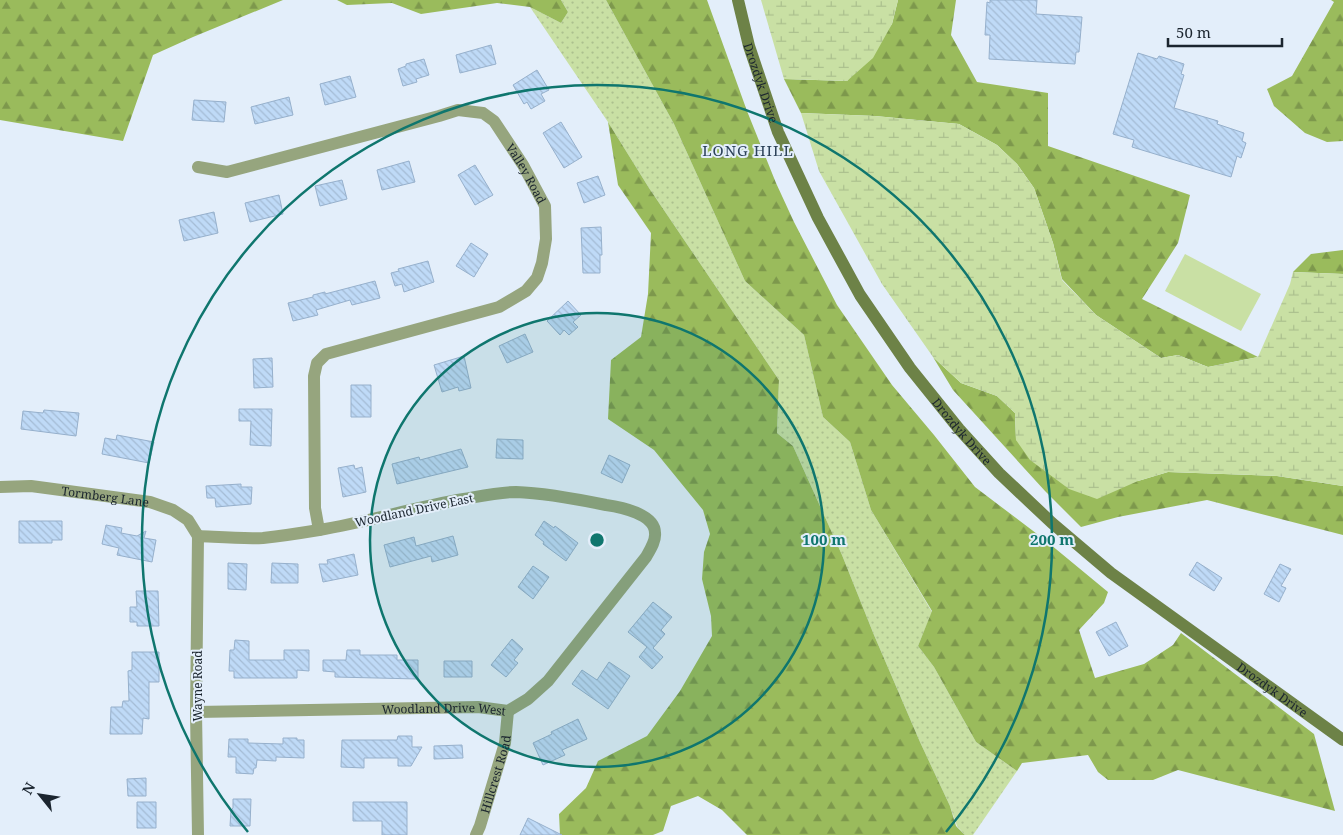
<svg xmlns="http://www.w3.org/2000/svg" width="1343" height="835" font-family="'Noto Serif',serif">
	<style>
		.grass { fill: url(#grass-dots) }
		.forest { fill: url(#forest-firs) }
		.wetland { fill: url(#wetland-marsh) }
		.garden { fill: #c9e0a4 }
		.building { fill: url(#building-back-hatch); stroke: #96b0cc }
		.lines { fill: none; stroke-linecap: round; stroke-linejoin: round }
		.street { stroke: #96a57e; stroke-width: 12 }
		.secondary { stroke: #6d8247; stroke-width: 12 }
		.ring { fill: none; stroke: #0f766e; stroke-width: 2.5 }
		.labels { text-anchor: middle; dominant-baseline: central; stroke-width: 4; stroke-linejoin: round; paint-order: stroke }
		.street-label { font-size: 12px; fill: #1b252f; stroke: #e3eefa }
		.quarter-label { font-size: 15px; letter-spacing: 1px; fill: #2c4259; stroke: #e3eefa }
		.centre { fill: #0f766e; stroke: #e3eefa; stroke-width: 2.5 }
		.ring-label { font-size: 15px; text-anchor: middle; font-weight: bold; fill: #0f766e; stroke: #e3eefa; stroke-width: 4; stroke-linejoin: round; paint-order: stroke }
	</style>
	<defs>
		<pattern id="grass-dots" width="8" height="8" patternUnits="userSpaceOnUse" patternTransform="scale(1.25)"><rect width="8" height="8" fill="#c9e0a4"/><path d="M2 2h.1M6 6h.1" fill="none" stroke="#acc08e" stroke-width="1.8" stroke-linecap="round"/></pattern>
		<pattern id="forest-firs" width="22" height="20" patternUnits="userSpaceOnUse" patternTransform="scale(1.25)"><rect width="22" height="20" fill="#9abb5c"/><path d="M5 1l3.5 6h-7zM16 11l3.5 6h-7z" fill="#7d984c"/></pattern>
		<pattern id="wetland-marsh" width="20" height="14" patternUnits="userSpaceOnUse" patternTransform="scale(1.25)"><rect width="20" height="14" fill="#c9e0a4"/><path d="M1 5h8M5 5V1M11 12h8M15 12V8" fill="none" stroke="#acc08e"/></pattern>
		<pattern id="building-back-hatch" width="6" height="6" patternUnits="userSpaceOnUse" patternTransform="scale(1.25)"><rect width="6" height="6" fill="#bfdaf7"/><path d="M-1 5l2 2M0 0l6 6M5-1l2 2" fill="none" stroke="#a4bbd4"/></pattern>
	</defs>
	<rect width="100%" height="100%" fill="#e3eefa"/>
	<path class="grass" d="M561,0H606L674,124L745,281L804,335L823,417L850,442L871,510L932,612L918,646L934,667L976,742L1017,771L973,835H965L957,826L950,806L920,742L874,635L842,555L793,446L777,433L779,380L649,188L608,122L530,7L561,23L568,12Z"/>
	<path class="forest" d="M0,0H283L193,37L153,55L123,141L0,120Z
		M337,0H561L568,12L561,23L530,7L497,3L421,14L392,3L347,5Z
		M606,0H707L747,111L776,183L794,222L837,305L892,385L934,435L975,487L1045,540L1108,592L1104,603L1079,630L1095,678L1144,664L1173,645L1181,633L1314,734L1335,811L1178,770L1153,780H1108L1098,772L1088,755L1022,763L1017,771L976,742L934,667L918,646L932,611L871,510L850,442L823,417L804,335L745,281L674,124Z
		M898,0H956L951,35L977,82L1048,93V146L1190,195L1178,243L1142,299L1258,357L1208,367L1178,355L1161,358L1096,315L1062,279L1053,243L1034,188L1017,164L997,145L959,124L875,116L801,113L784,79L847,81L892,24Z
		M1331,0H1343V141L1327,142L1305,133L1274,106L1267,89L1292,76L1334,2Z
		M608,122L649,188L779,380L777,433L793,446L842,555L874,635L920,742L950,806L956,826L965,835H747L722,810L698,796L671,806L663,831L653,835H560L559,814L586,788L598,761L647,736L680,691L712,636L711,616L702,579L704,552L710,534L703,510L654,450L608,419L611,360L641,337L648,294L651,233L618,185Z
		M1343,250V274L1293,272L1311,254Z
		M933,357L961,383L997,396L1015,413L1016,440L1138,481L1168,472L1277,476L1343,486V535L1207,500L1118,517L1081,527L1045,491L953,390Z"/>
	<path class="wetland" d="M761,0H898L892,24L873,58L847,81L784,79Z
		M801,113L875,116L959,124L997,145L1017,164L1034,188L1053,243L1062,280L1096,315L1161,358L1178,355L1208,367L1258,357L1290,284L1293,272L1343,274V486L1277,476L1168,472L1138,481L1097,499L1069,489L1030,460L1016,440L1015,413L997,396L961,383L933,357L882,284L819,171Z"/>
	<path class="garden" d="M1185,254L1261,294L1241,331L1165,291Z"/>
	<path class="building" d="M990,0H1037L1036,14L1082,17L1079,52H1076L1075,64L989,59L990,35H985L987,2L990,3Z
		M491,45L496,64L460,73L456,55Z
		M1138,53L1157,59L1159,56L1184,64L1181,74L1184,75L1174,108L1218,121L1217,124L1244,133L1242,141L1246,143L1241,158L1237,156L1231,177L1132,147L1134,140L1113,134Z
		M424,59L429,75L416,79L417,82L403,86L398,69L406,66V64Z
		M537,70L549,90L541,94L545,101L531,109L527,102L524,104L513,85Z
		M350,76L356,97L325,105L320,84Z
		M289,97L293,115L255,124L251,107Z
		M194,100L226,102L224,122L192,120Z
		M561,122L582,157L564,168L543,133Z
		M409,161L415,182L382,190L377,170Z
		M475,165L493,195L475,205L458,175Z
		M598,176L605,195L584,203L577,183Z
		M342,180L347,199L320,206L315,186Z
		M279,195L283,214L250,222L245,203Z
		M214,212L218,233L184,241L179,220Z
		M601,227L602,255H600V273H583L581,228Z
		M471,243L488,254L474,277L456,266Z
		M428,261L434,282L404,292L402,284L395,286L391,273L399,271L398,269Z
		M375,281L380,298L352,305L350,300L316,310L318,315L293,321L288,303L313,297V295L325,292V294Z
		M568,301L581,315L573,322L578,327L569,335L564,330L560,335L547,321Z
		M525,334L533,352L507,363L499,346Z
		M464,356L471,388L459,391L458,387L442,392L434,365Z
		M272,358L273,387L254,388L253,359Z
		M351,385H371V417H351Z
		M239,409H272L271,446L250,445L251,421H239Z
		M44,410L79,413L76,436L21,429L23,411L43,413Z
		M117,435L154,442L149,463L102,454L105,438L116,440Z
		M497,439L523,440V459L496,458Z
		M461,449L468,467L397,484L392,464L419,457L420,460Z
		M609,455L630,465L622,483L601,473Z
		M354,465L355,469L362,467L366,492L343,497L338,468Z
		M241,484V487H252L251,504L216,507L215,498H207L206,486Z
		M19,521H62V540H52V543H19Z
		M544,521L554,528L555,526L578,543L566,561L543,544L544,542L535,535Z
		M106,525L122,528L121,533L137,536L146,531L144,538L156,540L152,562L117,555L119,548L102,544Z
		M453,536L458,555L432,562L431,556L390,567L384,545L414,537L416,546Z
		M354,554L358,575L323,582L319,564H328L327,560Z
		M1197,562L1222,578L1214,591L1189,575Z
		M228,563L247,564L246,590L228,589Z
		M272,563L298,564V583H271Z
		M1280,564L1291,569L1281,586L1286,588L1279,602L1264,594Z
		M533,566L549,577L533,599L518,587Z
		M136,591H158L159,626H137V622H130V607H137Z
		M653,602L672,617L661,630L665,634L653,648L663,657L652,669L639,657L647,647L628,632Z
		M1116,622L1128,646L1109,656L1096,632Z
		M512,639L523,649L514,660L518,663L506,677L491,665Z
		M235,640L249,641V660H284V650H309V671L297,670V678H234V671H229L230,650H234Z
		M347,650H360V655H397V660H418V679L335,677V672L323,671V660H346Z
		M132,652H159V682H149V719L143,718L142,734H110L111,707H122L123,701H129L128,671L132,670Z
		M444,661H472V677H444Z
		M609,662L630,676L608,709L572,684L582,670L597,680Z
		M578,719L587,739L562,750L565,755L543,765L533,743L552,734L551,732Z
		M398,736H412V747H422L411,766H398V758H364V768L341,767L342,740H397Z
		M283,738H297V740H304V758L276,757V761L257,760L256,768H254L253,774L236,773V757H228L229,739H248V743L283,744Z
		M462,745L463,758L434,759V746Z
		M146,778V796H128L127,779Z
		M233,799H251L250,826H230L231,810L233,808Z
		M137,802H156V828H137Z
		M353,802H407V835H382V821H353Z
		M528,818L562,835H520Z"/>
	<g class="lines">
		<g class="street">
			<path id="s1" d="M198,167L227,172L439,116L458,110L483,113L494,121L523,165L545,206L546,239L542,263L537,278L526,291L499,307L326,354L317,363L314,376L315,508L319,530"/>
			<path id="s2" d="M0,487L31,486L150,502L173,510L188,520L198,536"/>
			<path d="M198,536L196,712L198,835"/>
			<path id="s3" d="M196,712L478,707L508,711L528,699L548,681L646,557C650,550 656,541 655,533C655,514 621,507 606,505C577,499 546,493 516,492C499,492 481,496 464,499C415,507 368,522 319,530C301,533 281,536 263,538C242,539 219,537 198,536"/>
			<path id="s4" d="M476,835L480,826L505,743L508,711"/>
		</g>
		<path class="secondary" id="s5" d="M738,0L749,46L778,132L818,218L860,295L910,368L959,429L999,473L1052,523L1111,573L1343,740"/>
	</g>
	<circle cx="597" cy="540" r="227" fill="#0f766e" fill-opacity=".12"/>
	<g class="ring">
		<circle cx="597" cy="540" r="227"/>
		<path d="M248 832A455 455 0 1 1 946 832"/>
	</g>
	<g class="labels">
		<g class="street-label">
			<text stroke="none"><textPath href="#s5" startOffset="86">Drozdyk Drive</textPath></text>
			<text stroke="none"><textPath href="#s1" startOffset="369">Valley Road</textPath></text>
			<text stroke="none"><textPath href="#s5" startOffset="491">Drozdyk Drive</textPath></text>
			<text stroke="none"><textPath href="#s2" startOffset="106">Tormberg Lane</textPath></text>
			<text transform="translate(414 510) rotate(-12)">Woodland Drive East</text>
			<text transform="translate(197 686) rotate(-90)">Wayne Road</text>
			<text stroke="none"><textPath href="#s5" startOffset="896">Drozdyk Drive</textPath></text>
			<text stroke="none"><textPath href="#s3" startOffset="248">Woodland Drive West</textPath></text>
			<text stroke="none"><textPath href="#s4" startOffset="64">Hillcrest Road</textPath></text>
		</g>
		<g class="quarter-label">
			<text x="748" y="150">LONG HILL</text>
		</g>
	</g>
	<circle cx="597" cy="540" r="8" class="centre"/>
	<g class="ring-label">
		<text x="824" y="545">100 m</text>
		<text x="1052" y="545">200 m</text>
	</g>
	<g transform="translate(40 795) rotate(300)" stroke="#e3eefa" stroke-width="4" paint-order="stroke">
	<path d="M0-4L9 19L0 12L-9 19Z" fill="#1b252f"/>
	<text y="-8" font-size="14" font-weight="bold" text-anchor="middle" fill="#1b252f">N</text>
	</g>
	<path d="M1168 38v8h114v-8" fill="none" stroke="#1b252f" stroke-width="2.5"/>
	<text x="1176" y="38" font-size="15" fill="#1b252f" stroke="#e3eefa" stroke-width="4" paint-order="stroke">50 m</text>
</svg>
